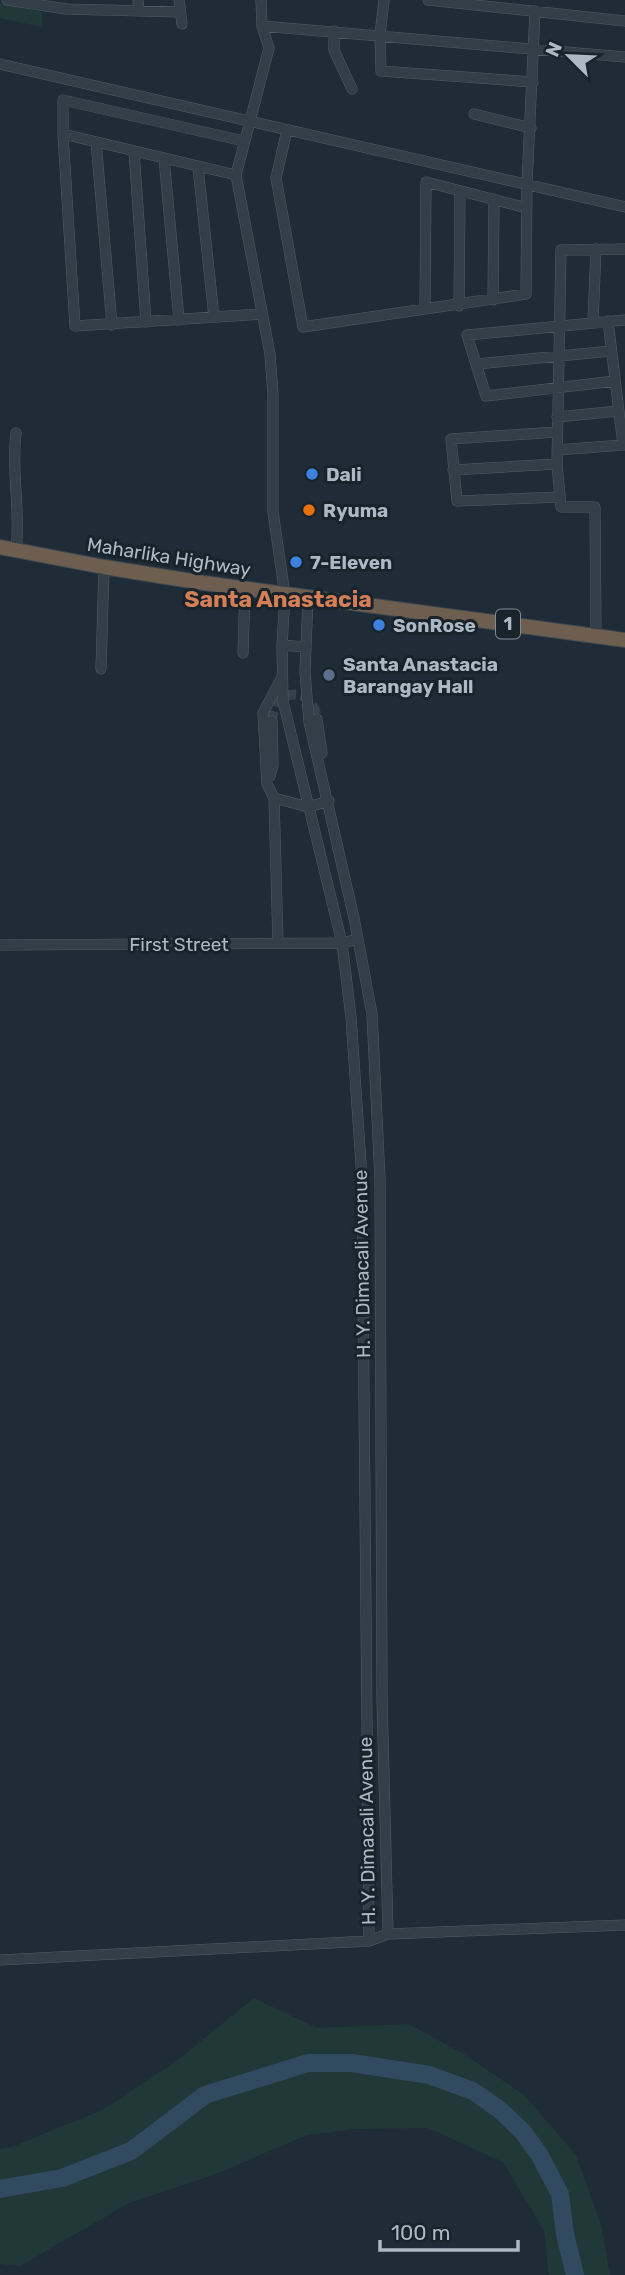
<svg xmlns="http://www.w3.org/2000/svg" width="625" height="2275" font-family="Rubik,sans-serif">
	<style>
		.green { fill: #213838 }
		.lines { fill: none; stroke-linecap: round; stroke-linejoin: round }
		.river { stroke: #314a5f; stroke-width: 18 }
		.minor-tunnel { stroke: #34414c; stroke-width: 10; stroke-dasharray: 10 5; stroke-linecap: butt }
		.minor-casing { stroke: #505c66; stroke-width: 11 }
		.highway-casing { stroke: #3d4952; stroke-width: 16 }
		.minor { stroke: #323e48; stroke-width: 10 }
		.highway { stroke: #6e5e4f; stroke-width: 14 }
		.shop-dot { fill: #3f7fe0; stroke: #18232c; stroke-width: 2.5 }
		.food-dot { fill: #e8710a; stroke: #18232c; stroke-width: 2.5 }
		.service-dot { fill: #5c6f8a; stroke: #18232c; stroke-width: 2.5 }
		.labels { text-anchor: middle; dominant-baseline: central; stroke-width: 6; stroke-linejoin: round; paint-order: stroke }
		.shield { fill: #18232c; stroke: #808c97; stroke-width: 2 }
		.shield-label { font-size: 18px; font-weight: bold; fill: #acb9c5 }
		.poi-label { font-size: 19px; font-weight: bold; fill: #acb9c5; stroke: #18232c; text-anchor: start }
		.street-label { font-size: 19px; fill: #acb9c5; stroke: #18232c }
		.quarter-label { font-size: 23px; font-weight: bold; fill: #d67e55; stroke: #18232c }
	</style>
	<rect width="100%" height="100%" fill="#1f2c37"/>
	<path class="green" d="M0,3L42,12V27L0,18Z
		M254,1998L317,2028L409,2024L465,2055L523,2094L576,2155L601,2225L610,2275H549L544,2231L503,2162L428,2128L355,2129L307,2135L216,2174L129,2203L20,2266L0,2264V2149L12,2147L102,2110L175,2062Z"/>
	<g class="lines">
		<path class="river" d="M0,2189L62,2178L131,2151L205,2095L308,2063H352L429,2075L473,2091L500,2110L523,2132L539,2154L560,2194L565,2234L575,2275"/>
		<path class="minor-tunnel" d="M272,721C274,687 313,685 317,719"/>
		<g class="minor-casing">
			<path id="minor" d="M7,0L66,9L180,12
				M138,0L139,11
				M179,0L182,24
				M261,0L262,26L269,48L236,175L270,354L273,395V512L285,595L282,645L283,701L342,943L351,1017L362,1179L369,1941
				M384,0L380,35L381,71L533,82
				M428,0L625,21
				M262,26L625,57
				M334,31V50L352,89
				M0,64L625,207
				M474,114L531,128
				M287,130L276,178L303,327L526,294L527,184L535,11
				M63,134L75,326L262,314
				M96,142L112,325
				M134,151L146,322
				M164,158L179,320
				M198,167L214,317
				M236,175L63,134V100L244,141
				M493,300L494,199
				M459,306L460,191
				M425,307L426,182L527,208
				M593,322L596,249
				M477,364L611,351
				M615,381L486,396L467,335L625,320
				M557,417L619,411
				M557,432L451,439L457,501L560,497
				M16,433C11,472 21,511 16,551
				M557,450L623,445L608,321
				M453,470L557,464
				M308,598L305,672L309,722L354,918L372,1014L380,1179L382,1697L388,1934
				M596,636L595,507H561L557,464L561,250L625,249
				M282,645L306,647
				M243,653L245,589
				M101,669L104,567
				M317,719L322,753
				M270,776L273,765L272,721
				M274,798L308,807L329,801
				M278,943L274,798L267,784L263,713L282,677
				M0,945L342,943L358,939
				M0,1960L369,1941L388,1934L625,1925"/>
		</g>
		<g class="highway-casing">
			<path id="highway" d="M0,547L104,567L204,583L625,640"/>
		</g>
		<use href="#minor" class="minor"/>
		<use href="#highway" class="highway"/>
	</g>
	<g class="shop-dot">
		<circle cx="312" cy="474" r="7"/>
		<circle cx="296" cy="562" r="7"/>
		<circle cx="379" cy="625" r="7"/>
	</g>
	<circle class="food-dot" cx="309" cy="510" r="7"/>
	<circle class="service-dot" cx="329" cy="675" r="7"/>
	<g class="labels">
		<rect class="shield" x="496" y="609.5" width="24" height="29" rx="5"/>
		<g class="shield-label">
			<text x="508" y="624">1</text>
		</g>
		<g class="poi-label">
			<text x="326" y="474">Dali</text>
			<text x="323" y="510">Ryuma</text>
			<text x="310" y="562">7-Eleven</text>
			<text x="393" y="625">SonRose</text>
			<text x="343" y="664">Santa Anastacia<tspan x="343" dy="22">Barangay Hall</tspan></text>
		</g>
		<g class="street-label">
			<text transform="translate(169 557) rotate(9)">Maharlika Highway</text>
			<text x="179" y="944">First Street</text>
			<text transform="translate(362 1264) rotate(-91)">H. Y. Dimacali Avenue</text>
			<text transform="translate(367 1831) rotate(-91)">H. Y. Dimacali Avenue</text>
		</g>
		<g class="quarter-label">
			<text x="278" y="599">Santa Anastacia</text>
		</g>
	</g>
	<g transform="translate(569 56) rotate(294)" stroke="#18232c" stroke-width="5" paint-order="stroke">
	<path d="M0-5L12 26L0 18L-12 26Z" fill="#acb9c5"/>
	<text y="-10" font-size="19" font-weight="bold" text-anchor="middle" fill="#acb9c5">N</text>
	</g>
	<path d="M380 2240v10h138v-10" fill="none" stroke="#acb9c5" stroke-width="3.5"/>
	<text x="391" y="2240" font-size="21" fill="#acb9c5" stroke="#18232c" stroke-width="5" paint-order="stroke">100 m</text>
</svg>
